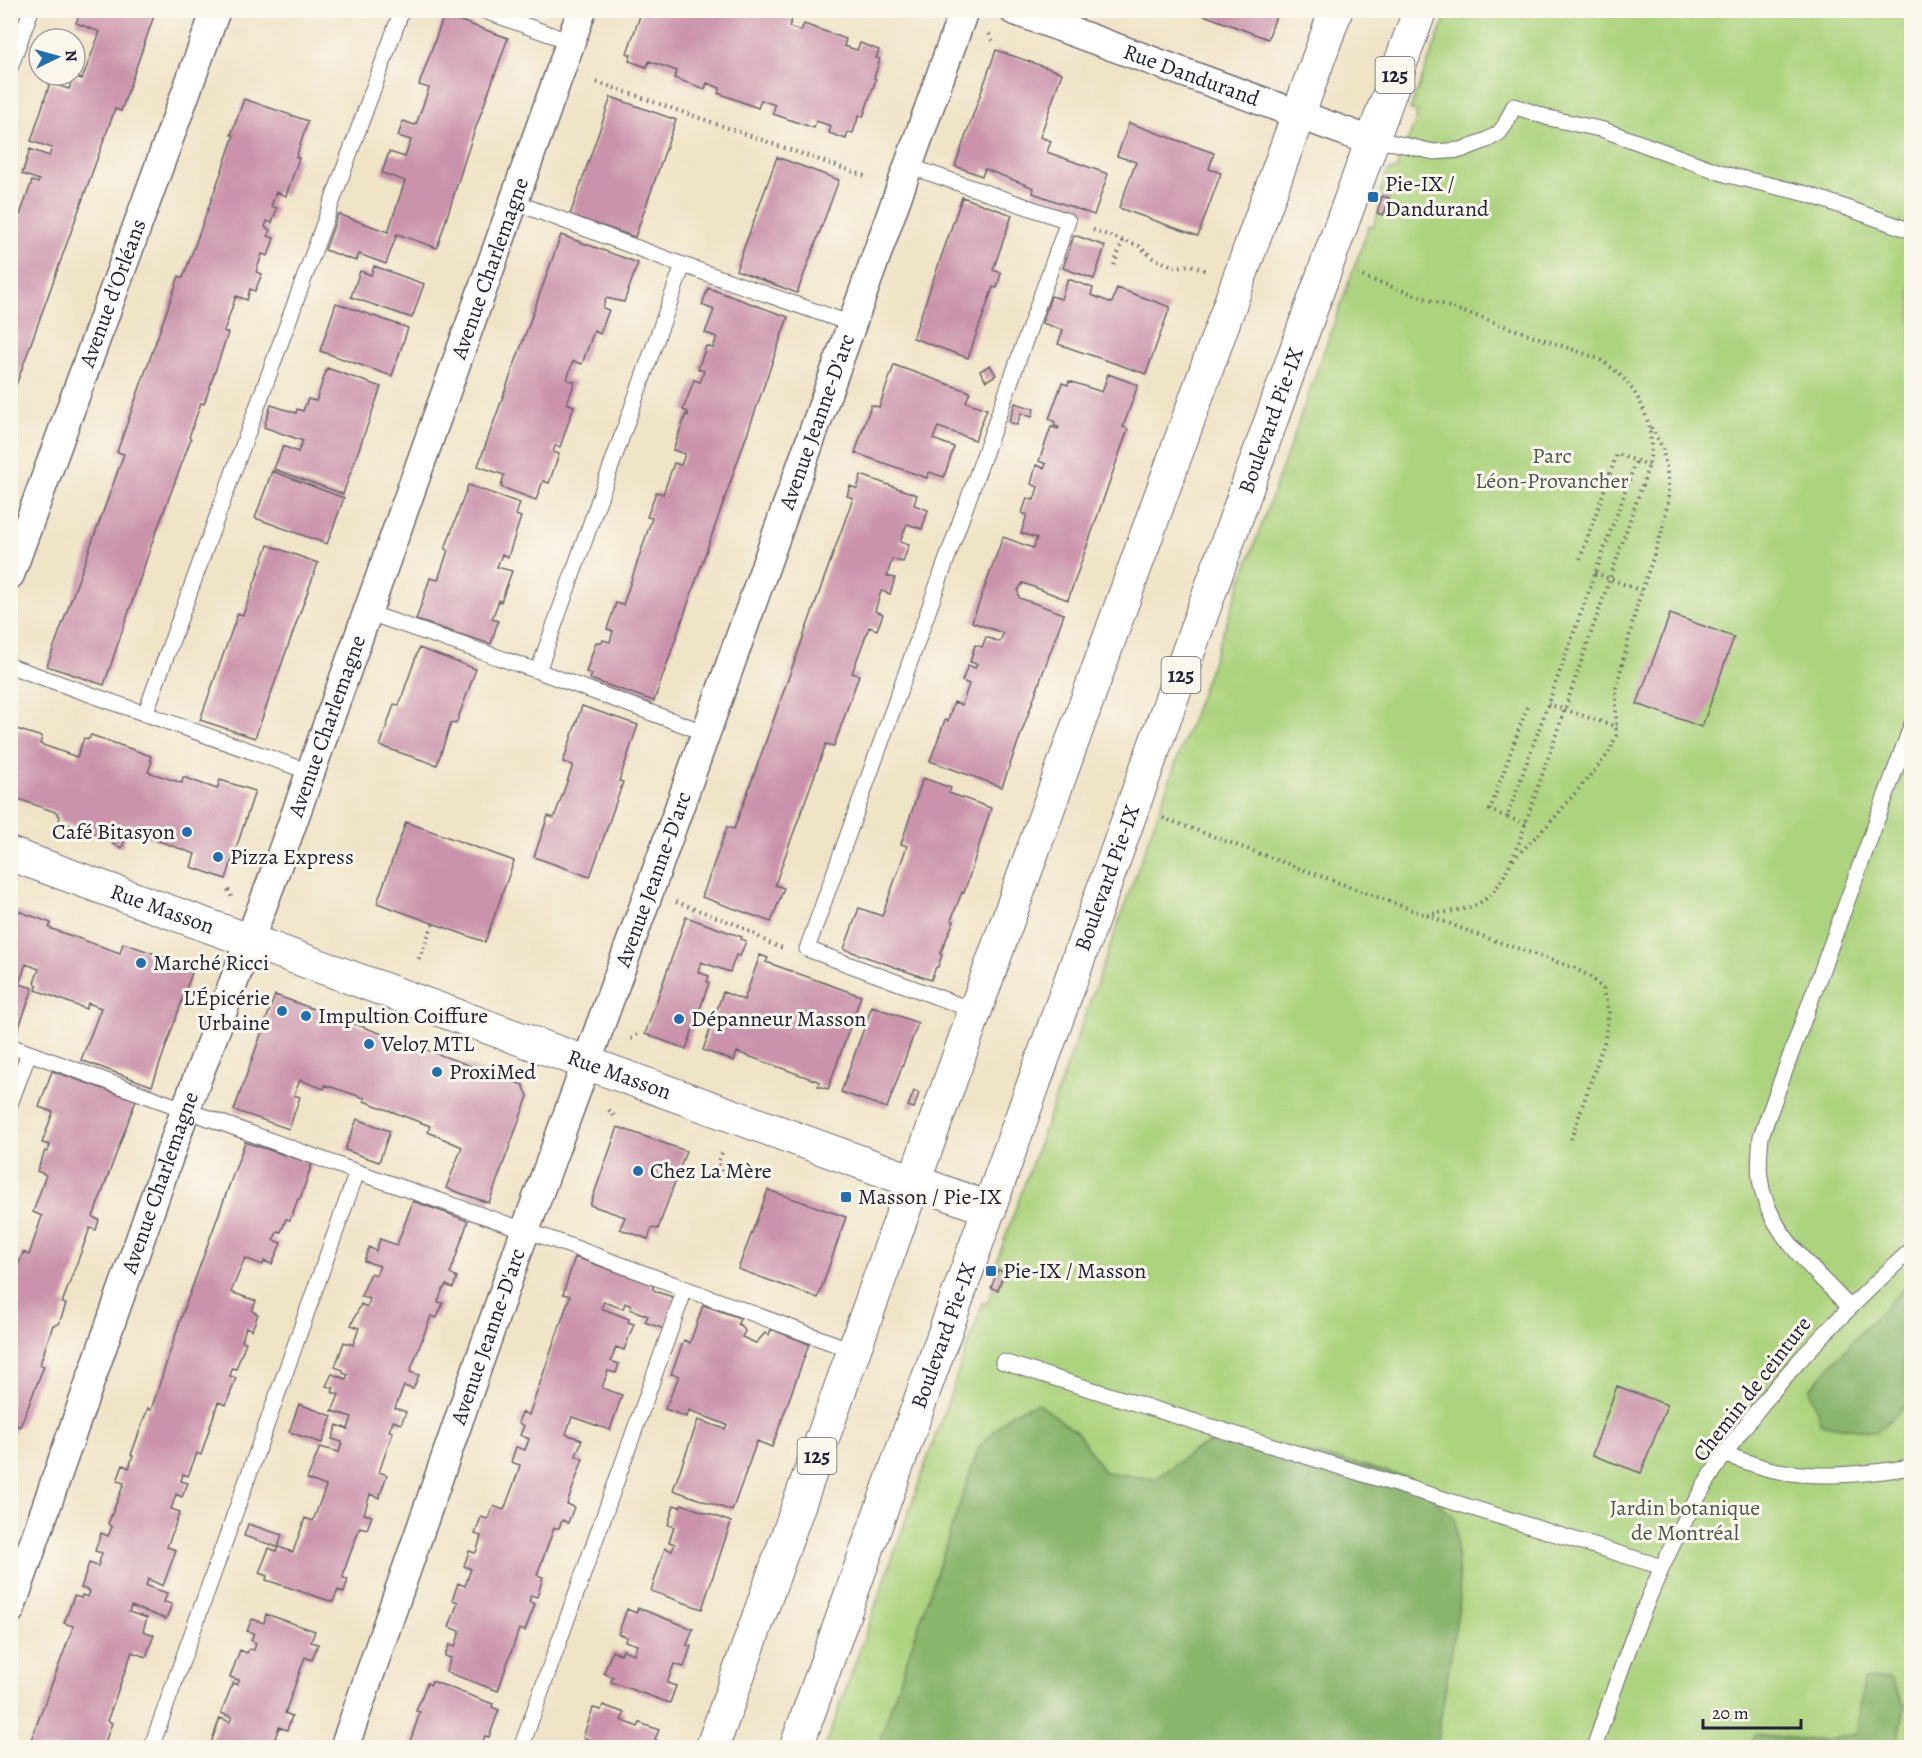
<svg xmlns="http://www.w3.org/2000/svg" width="1922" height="1758" font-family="Alegreya,serif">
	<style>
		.green { fill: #acd37d; stroke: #677a5c; stroke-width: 1.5 }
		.forest { fill: #89b56c; stroke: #566c54; stroke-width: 1.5 }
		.building { fill: #ca93ab }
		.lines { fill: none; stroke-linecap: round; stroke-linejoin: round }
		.service-casing { stroke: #6a666c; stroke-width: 17 }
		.minor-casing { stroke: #6a666c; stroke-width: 31 }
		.tertiary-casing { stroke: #6a666c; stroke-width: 35 }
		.primary-casing { stroke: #6a666c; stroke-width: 35 }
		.path { stroke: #6a666c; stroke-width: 4; stroke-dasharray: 1.5 4.5; stroke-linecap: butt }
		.service { stroke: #fff; stroke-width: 15 }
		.minor { stroke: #fff; stroke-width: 28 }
		.tertiary { stroke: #fff; stroke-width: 33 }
		.primary { stroke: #fff; stroke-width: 33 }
		.poi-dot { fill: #1f6fb2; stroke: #fbf7ec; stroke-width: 2 }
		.labels { text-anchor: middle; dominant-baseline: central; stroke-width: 6; stroke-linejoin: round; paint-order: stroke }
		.shield { fill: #fbf7ec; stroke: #636270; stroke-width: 1.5 }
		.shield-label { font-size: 21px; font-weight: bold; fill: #22223b }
		.street-label { font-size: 22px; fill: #22223b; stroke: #fbf7ec }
		.poi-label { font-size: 22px; fill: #22223b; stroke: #fbf7ec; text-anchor: start }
		.park-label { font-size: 22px; fill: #4b574f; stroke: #fbf7ec }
	</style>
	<rect width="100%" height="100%" fill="#fbf7ec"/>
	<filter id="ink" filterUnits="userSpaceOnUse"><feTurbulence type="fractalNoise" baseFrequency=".0167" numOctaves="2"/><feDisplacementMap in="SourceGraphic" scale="12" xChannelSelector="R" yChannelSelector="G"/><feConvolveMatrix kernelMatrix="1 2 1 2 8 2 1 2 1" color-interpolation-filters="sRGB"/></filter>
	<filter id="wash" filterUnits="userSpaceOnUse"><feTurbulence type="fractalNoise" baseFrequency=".008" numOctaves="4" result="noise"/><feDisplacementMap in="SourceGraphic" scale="24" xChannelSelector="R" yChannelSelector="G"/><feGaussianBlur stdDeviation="1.35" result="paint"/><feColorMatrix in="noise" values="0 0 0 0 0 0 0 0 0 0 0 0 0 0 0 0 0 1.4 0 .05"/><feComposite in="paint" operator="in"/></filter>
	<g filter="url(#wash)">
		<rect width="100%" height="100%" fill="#f0e4c7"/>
		<path class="green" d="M1448,11H1911V1747L825,1748L983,1302L987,1304L993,1288L998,1290L1004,1273L1000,1270L1001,1264L996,1263L1369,226L1373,227L1378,213L1384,215L1389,198L1380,193L1388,171L1397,169L1398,162L1415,123L1417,112L1410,109Z"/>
		<path class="forest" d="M1911,1281V1401L1877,1432L1821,1424L1810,1389L1864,1329Z
			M1038,1403L1079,1434L1104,1472L1155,1479L1194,1450L1227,1436L1353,1463L1413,1479L1455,1518L1460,1599L1436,1747L877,1748L979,1447L1012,1413Z
			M1890,1678L1905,1706L1897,1747H1746L1755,1735L1824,1741L1856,1734L1864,1680Z"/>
		<g id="blocks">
			<path class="building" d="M81,10H156L121,111L115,109L10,402V223L14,213L20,215L32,181L38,183L39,180L22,174L30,149L49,156L52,148L31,141L50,83L69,89L73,76L82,79L100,32L76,23Z
				M642,10H767L792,19L789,27L801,31L804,24L846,39L844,46L857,50L860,43L879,50L876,58L880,59L874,78L876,79L863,117L859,115L853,133L848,132L846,139L829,133L831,126L816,121L814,128L773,114L775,105L761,100L758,108L718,93L720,88L707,83L705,89L674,78L677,71L649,61L647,67L629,61L631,55L627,53Z
				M1190,10H1278L1268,39Z
				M444,15L508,38L471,141L437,248L397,234L386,264L359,254L356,261L325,250L338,214L388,232L405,181L382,173L389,152L405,157L411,140L398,136L403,121L415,125L417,122L429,88L419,85Z
				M996,50L1062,73L1040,137L1051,141L1047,152L1108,174L1094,215L1033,193L1034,188L985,169L982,176L955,166Z
				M611,97L676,120L635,237L570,215Z
				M244,99L308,121L296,157L299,158L286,196L276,192L271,206L277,208L272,223L267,221L265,227L270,230L268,236L274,238L268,256L262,254L256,272L262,274L255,291L250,289L247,300L236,296L224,331L228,333L204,404L201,403L189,437L191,439L152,543L104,685L47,666L124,454L117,452L179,276L183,278L221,173L234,135H231Z
				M1129,123L1214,153L1209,169L1221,173L1198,236L1119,208L1136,162L1117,156Z
				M777,157L839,180L797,293L736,270Z
				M1382,196L1389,198L1384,215L1377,213Z
				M962,197L1012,215L993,270L1001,273L997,288L993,287L968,358L913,338Z
				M561,235L638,263L624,302L606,298L603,308L609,310L600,334L594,331L582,364L573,361L567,379L575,382L567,403L574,406L560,447L555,446L553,452L559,454L549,483L543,481L536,500L501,487L504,475L478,466Z
				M1074,235L1105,246L1094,279L1063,268Z
				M374,266L424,284L412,318L351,297L360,271L371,275Z
				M1068,279L1093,288L1091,295L1112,303L1117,288L1170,307L1146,374L1058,344L1063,330L1042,323L1051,296L1061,299Z
				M708,288L788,317L654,701L590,679L592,674L586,672L596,642L602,643L603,640L610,642L613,631L607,629L616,603L623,605L652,518L647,517L656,492L663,494L674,463L681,465L685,454L673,450L686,414L688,415V412L683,410L694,380L700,382L701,380L704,371L698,369L706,346L713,348L717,337L705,333L714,310L702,305Z
				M336,303L408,328L392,376L320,351Z
				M894,365L970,392L966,402L987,409L975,440L938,427L933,439L954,447L944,477L929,472L927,478L855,453L871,405L879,407Z
				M990,365L996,375L986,381L980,371Z
				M327,368L381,387L343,494L274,469L283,446L298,452L303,441L264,427L271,405L296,413L297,409L303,411L308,399L316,401Z
				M1108,374L1138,385L1123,427L1128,429L1068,600L1023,583L1018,590L1019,598L1064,614L1002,787L930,761L945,720L948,721L954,702L962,705L969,684L962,681L968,665L975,668L977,664L970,662L975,645L982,647L986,637L1000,642L1003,633L972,622L1003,537L1033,548L1037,538L1021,533L1027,515L1022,513L1027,498L1034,500L1038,487L1031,484L1036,465L1044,468L1045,467L1046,464L1039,461L1051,427L1058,429L1059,427L1054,426L1055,422L1049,419L1062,383L1068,385L1069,381L1102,392Z
				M1015,403L1034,409L1032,417L1021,413L1017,425L1009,422Z
				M272,471L344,498L327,544L255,518Z
				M861,475L917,495L914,505L928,510L922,529L907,524L900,542L909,545L903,562L892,559L887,576L895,578L890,594L881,591L875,611L883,614L877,630L869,627L852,673L859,675L834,746L826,744L788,848L775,885L784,888L771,922L702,897L727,827L734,829L748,791L853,498L847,496L850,486L857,489Z
				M468,485L520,503L516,515L521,517L508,557L502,554L497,567L512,571L501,602L499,600L492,619L498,621L491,644L416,620L430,578L438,580L448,550L445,549Z
				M268,545L318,563L255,738L200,720L238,613L243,615Z
				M1670,614L1734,637L1702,727L1637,704Z
				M419,648L476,669L456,724L451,723L437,765L380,746L394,704L399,705Z
				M582,706L638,725L619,781L623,782L590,877L534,857L548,816L554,818L573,765L563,762Z
				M10,727L42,737L40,744L77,757L84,738L89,739L91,735L151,756L150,760L152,761L148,772L182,783L183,777L217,789L220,780L255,791L226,879L191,867L195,854L128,830L122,848L112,844L113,840L59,821L60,816L58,815V813L10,796Z
				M923,778L951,788L949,793L991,808L964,893L962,892L951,920L954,921L940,954L942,955L938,967H936L931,980L844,949L859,908L882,916L907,846L901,844Z
				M406,822L514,861L485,942L377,903Z
				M10,908L51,923L49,928L120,953L123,943L194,967L152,1086L81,1060L101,1008L88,1003L86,1009L36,990L38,985L34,983L39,969L26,964L19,984L33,988L18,1030L10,1027Z
				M686,917L742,937L741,939L746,941L740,956L736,955L730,972L701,962L698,972L709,976L707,982L709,983L686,1049L645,1034Z
				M760,955L768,958L766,962L861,996L828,1089L818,1086L820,1082L737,1052L734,1061L703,1050L723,992L744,1000Z
				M275,995L523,1085L528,1096L489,1203L446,1188L462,1147L428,1132L430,1126L364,1101L365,1098L325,1085L324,1089L300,1080L294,1095L300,1097L289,1129L234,1110Z
				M872,1006L918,1023L887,1108L841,1092Z
				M52,1071L136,1100L93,1217L99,1220L96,1230L90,1228L62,1303L66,1304L59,1324L53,1325L41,1361L40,1365L44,1366L20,1427L17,1425L11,1439L10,1269L16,1272L23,1252L29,1255L42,1216L33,1212L46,1175L37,1171L45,1151L48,1152L50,1145L42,1143L53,1112L39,1107Z
				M914,1091L919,1093L914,1108L908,1106Z
				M357,1119L390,1131L379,1162L345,1150Z
				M618,1127L686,1151L658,1229L652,1228L648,1239L620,1229L625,1217L590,1205Z
				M245,1142L312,1164L300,1199H298L290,1220L286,1219L281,1232L278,1231L273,1240L281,1243L272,1264L264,1261L263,1265L245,1258L231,1292L256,1301L252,1311L258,1314L252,1330L246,1327L242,1341L246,1342L236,1369L232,1368L230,1376L236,1378L226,1405L218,1402L201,1455L197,1453L188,1476L183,1474L181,1481L188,1483L182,1497L176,1494L171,1509L180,1512L167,1547L176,1550L163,1586L148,1579L146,1586L167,1593L164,1602L172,1604L166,1619L131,1606L129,1612L147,1618L143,1631L154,1635L146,1657L132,1652L107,1721L112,1723L103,1748H28L72,1630L73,1626L64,1623L74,1596L81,1598L82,1595L88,1597L90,1591L81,1588L89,1563L98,1566L102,1553L95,1551L101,1533L108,1536L112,1527L108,1524L124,1483L117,1481L123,1465L129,1468L133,1456L131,1455L148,1408L151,1410L182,1315Z
				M768,1190L846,1217L818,1298L738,1269Z
				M413,1201L468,1221L450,1274L457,1277L453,1288L446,1285L442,1291L438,1302L443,1303L437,1318L431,1316L410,1372L419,1375L413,1389L404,1386L395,1408L406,1412L401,1424L393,1421L389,1431L393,1432L379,1472L387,1475L379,1498L370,1494L364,1514L372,1516L367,1529L360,1527L344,1571L343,1578L348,1579L344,1593L338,1590L333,1602L266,1580L267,1576L259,1573L269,1548L276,1551L278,1547L244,1536L248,1524L282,1535L278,1547L293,1552L305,1518L313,1521L326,1486L307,1479L320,1447L339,1452L342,1442L332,1439L337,1425L348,1429L352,1417L332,1411L339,1395L332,1392L334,1388L326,1386L332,1374L346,1379L348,1375L343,1373V1370L335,1367L344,1342L353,1345L359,1328L351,1325L361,1304L367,1307L370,1299L361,1296L371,1273L376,1275L380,1266L364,1261L369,1247L376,1251L380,1239L397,1245Z
				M575,1257L653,1285V1289L657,1292L676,1298L664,1329L645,1322L648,1316L630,1309L631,1306L625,1303L623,1309L604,1302L601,1308L629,1319L628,1322L634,1324L624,1350L616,1347L611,1361L619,1364L616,1373L608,1371L602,1388L622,1395L610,1430L572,1417L566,1434L582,1440L576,1456L583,1459L567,1504L574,1507L568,1523L562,1520L559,1528H554L537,1575L543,1577L537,1597L531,1595L529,1602L535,1604L525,1631L519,1629L498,1691L446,1672L451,1658L445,1656L449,1645L455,1647L460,1631L449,1627L458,1602L452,1600L458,1583L465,1586L471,1569L464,1566L469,1551L475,1553L477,1550L481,1536L475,1534L481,1517L488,1519L493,1506L504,1510L517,1475L520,1465L511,1462L516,1447L525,1450L529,1439L520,1435L524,1426L518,1423L522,1412L529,1415L570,1296L563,1294Z
				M998,1270L1004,1272L998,1290L991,1288Z
				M703,1305L740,1318L738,1324L742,1326L745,1331L742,1337L756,1343L765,1333L769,1335L771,1329L809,1344L772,1447L757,1441L732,1511L673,1490L698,1420L725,1429L727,1425L689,1410L687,1417L665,1409L679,1376L671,1374L684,1340L690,1343Z
				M1617,1386L1667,1405L1641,1473L1592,1455Z
				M299,1404L332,1416L322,1443L289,1432Z
				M682,1504L731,1522L702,1609L651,1591L665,1548L672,1551L675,1544L669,1542L674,1527L668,1525L674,1505L680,1507Z
				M638,1608L693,1629L687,1645L691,1646L684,1667L674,1664L667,1683L676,1686L670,1703L611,1682L613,1677L604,1673L612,1651L621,1654L623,1650L634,1654L637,1645L625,1641L627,1637L618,1634L627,1609L636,1613Z
				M266,1614L315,1631L311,1642L318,1644L312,1660L305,1657L285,1713L292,1716L287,1730L279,1727L275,1738L280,1740L278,1748H209L220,1718L230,1722L232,1717L221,1713L233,1683L237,1685L239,1680L230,1677L240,1650L247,1653L249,1649L254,1650L256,1643L251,1640L254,1633L247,1631L252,1619L264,1623Z
				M432,1681L493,1704L492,1707L499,1710L489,1737L485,1736L480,1748H408L420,1712L416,1711L427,1683L430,1685Z
				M603,1705L625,1713L621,1720L638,1727L640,1723L659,1730L655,1739L658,1741L655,1748H574L575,1745L579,1746L580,1743L588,1747L590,1740L583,1737L593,1708L601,1710Z"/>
		</g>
	</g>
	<g filter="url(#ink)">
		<use href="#blocks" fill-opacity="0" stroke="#6a666c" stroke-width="1.5"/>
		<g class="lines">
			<g class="service-casing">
				<path id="service" d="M482,10L571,42
					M10,68L31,10
					M1371,141L1395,143L1434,152L1461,150L1487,140L1499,133L1505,125L1514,106L1549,118L1604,130L1728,175L1807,194L1912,231
					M909,166L1068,221L807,949L975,1011
					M514,202L683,265L852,324
					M366,612L538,671L706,733
					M10,666L310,772
					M538,671L683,265
					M145,714L402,10
					M10,1046L357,1172L562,1243L854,1351
					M10,1104L29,1053
					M1849,1307C1815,1270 1766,1231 1760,1178C1758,1165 1760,1150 1761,1136L1912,724
					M1003,1362L1662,1567
					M1725,1455C1740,1459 1754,1465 1769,1469C1815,1480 1865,1474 1912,1467
					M151,1748L357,1172
					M521,1748L685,1289
					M1594,1748C1622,1665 1651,1580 1694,1504C1747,1408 1831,1323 1912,1249"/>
			</g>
			<g class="minor-casing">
				<g id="minor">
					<path id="s1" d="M1013,10L1371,141"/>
					<path id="s2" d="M10,575L216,10"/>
					<path id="s3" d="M10,1610L185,1111L271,883L582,10"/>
					<path id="s4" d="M344,1748L525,1231L649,892L964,10"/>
				</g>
			</g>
			<g class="tertiary-casing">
				<g id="tertiary">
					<path id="s5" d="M10,854L990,1209"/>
				</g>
			</g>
			<g class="primary-casing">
				<g id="primary">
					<path d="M712,1748L975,1011L1336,10"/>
					<path id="s6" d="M796,1748L1327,264L1420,10"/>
				</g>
			</g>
			<path class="path" d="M921,17L929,13
				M989,34L993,42
				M597,82L865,176
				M1093,230L1139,246L1153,258L1175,267L1191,265L1208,272
				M1114,265L1123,240
				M1580,559L1617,454L1649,465
				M1595,573L1642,591
				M1548,704L1617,727
				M1507,817L1490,810L1528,704
				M1163,818L1426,915C1441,912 1459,912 1473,906C1499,896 1509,866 1519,842L1649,465C1658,422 1635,379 1597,358L1358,275
				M1526,824L1507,817L1636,461
				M1513,860L1554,818L1609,753L1616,736V688L1638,602L1662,531L1668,501V476L1662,447L1651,427
				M228,890L233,900
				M676,902L738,925L769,943L785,949
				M1427,915L1476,934L1574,968L1591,977L1603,989L1609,1012L1605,1040L1571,1139
				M419,959L433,924
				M631,1039L637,1035
				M609,1110L615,1117
				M722,1153L718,1162L723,1178"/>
			<use href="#service" class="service"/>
			<use href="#minor" class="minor"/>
			<use href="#tertiary" class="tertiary"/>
			<use href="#primary" class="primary"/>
		</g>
	</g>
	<g class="poi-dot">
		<rect x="1367" y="191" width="12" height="12" rx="3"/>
		<circle cx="187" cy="832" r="6"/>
		<circle cx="218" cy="857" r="6"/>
		<circle cx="141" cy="963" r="6"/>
		<circle cx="282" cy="1011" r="6"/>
		<circle cx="306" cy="1016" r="6"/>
		<circle cx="679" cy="1019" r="6"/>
		<circle cx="369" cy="1044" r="6"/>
		<circle cx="437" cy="1072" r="6"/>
		<circle cx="638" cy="1171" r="6"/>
		<rect x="840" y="1191" width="12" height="12" rx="3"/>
		<rect x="985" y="1265" width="12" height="12" rx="3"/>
	</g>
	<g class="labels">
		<g class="shield">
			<rect x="1375.5" y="57" width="39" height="36" rx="4.5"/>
			<rect x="1161.5" y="657" width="39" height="36" rx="4.5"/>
			<rect x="797.5" y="1438" width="39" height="36" rx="4.5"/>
		</g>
		<g class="shield-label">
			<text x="1395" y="75">125</text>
			<text x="1181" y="675">125</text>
			<text x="817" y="1456">125</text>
		</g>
		<g class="street-label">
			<text stroke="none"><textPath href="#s1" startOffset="190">Rue Dandurand</textPath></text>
			<text stroke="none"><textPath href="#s3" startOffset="1425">Avenue Charlemagne</textPath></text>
			<text stroke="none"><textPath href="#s2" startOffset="300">Avenue d'Orléans</textPath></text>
			<text stroke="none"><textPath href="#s4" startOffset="1408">Avenue Jeanne-D'arc</textPath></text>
			<text stroke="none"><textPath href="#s6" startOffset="1410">Boulevard Pie-IX</textPath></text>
			<text stroke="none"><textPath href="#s3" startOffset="939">Avenue Charlemagne</textPath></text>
			<text stroke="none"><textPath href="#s4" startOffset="922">Avenue Jeanne-D'arc</textPath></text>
			<text stroke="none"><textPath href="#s6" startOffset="924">Boulevard Pie-IX</textPath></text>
			<text stroke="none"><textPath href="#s5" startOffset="162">Rue Masson</textPath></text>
			<text stroke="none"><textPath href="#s5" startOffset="648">Rue Masson</textPath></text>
			<text stroke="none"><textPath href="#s3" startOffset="453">Avenue Charlemagne</textPath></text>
			<text stroke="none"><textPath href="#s4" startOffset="436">Avenue Jeanne-D'arc</textPath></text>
			<text stroke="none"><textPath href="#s6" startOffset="438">Boulevard Pie-IX</textPath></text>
			<text transform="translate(1752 1389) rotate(-52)">Chemin de ceinture</text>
		</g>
		<g class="poi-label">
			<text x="1385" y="184">Pie-IX /<tspan x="1385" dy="25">Dandurand</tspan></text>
			<text x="175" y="832" text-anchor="end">Café Bitasyon</text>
			<text x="230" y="857">Pizza Express</text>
			<text x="153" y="963">Marché Ricci</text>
			<text x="270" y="998" text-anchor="end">L'Épicérie<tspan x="270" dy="25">Urbaine</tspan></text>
			<text x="318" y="1016">Impultion Coiffure</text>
			<text x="691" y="1019">Dépanneur Masson</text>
			<text x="381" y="1044">Velo7 MTL</text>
			<text x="449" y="1072">ProxiMed</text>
			<text x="650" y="1171">Chez La Mère</text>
			<text x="858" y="1197">Masson / Pie-IX</text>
			<text x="1003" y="1271">Pie-IX / Masson</text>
		</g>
		<g class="park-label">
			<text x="1552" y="456">Parc<tspan x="1552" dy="25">Léon-Provancher</tspan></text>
			<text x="1685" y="1508">Jardin botanique<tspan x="1685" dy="25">de Montréal</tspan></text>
		</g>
	</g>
	<rect width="1922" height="1758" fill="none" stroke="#fbf7ec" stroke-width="36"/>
	<g transform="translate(57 57) rotate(85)"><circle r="28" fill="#fbf7ec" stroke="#a4a2a5" stroke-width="1.5"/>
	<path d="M0-4.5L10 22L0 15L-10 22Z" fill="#1f6fb2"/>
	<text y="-9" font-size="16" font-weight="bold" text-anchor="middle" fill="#22223b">N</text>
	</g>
	<path d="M1703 1719v9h98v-9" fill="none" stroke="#22223b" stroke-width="3"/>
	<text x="1712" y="1719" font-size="18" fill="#22223b" stroke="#fbf7ec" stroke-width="4.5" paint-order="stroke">20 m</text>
</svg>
